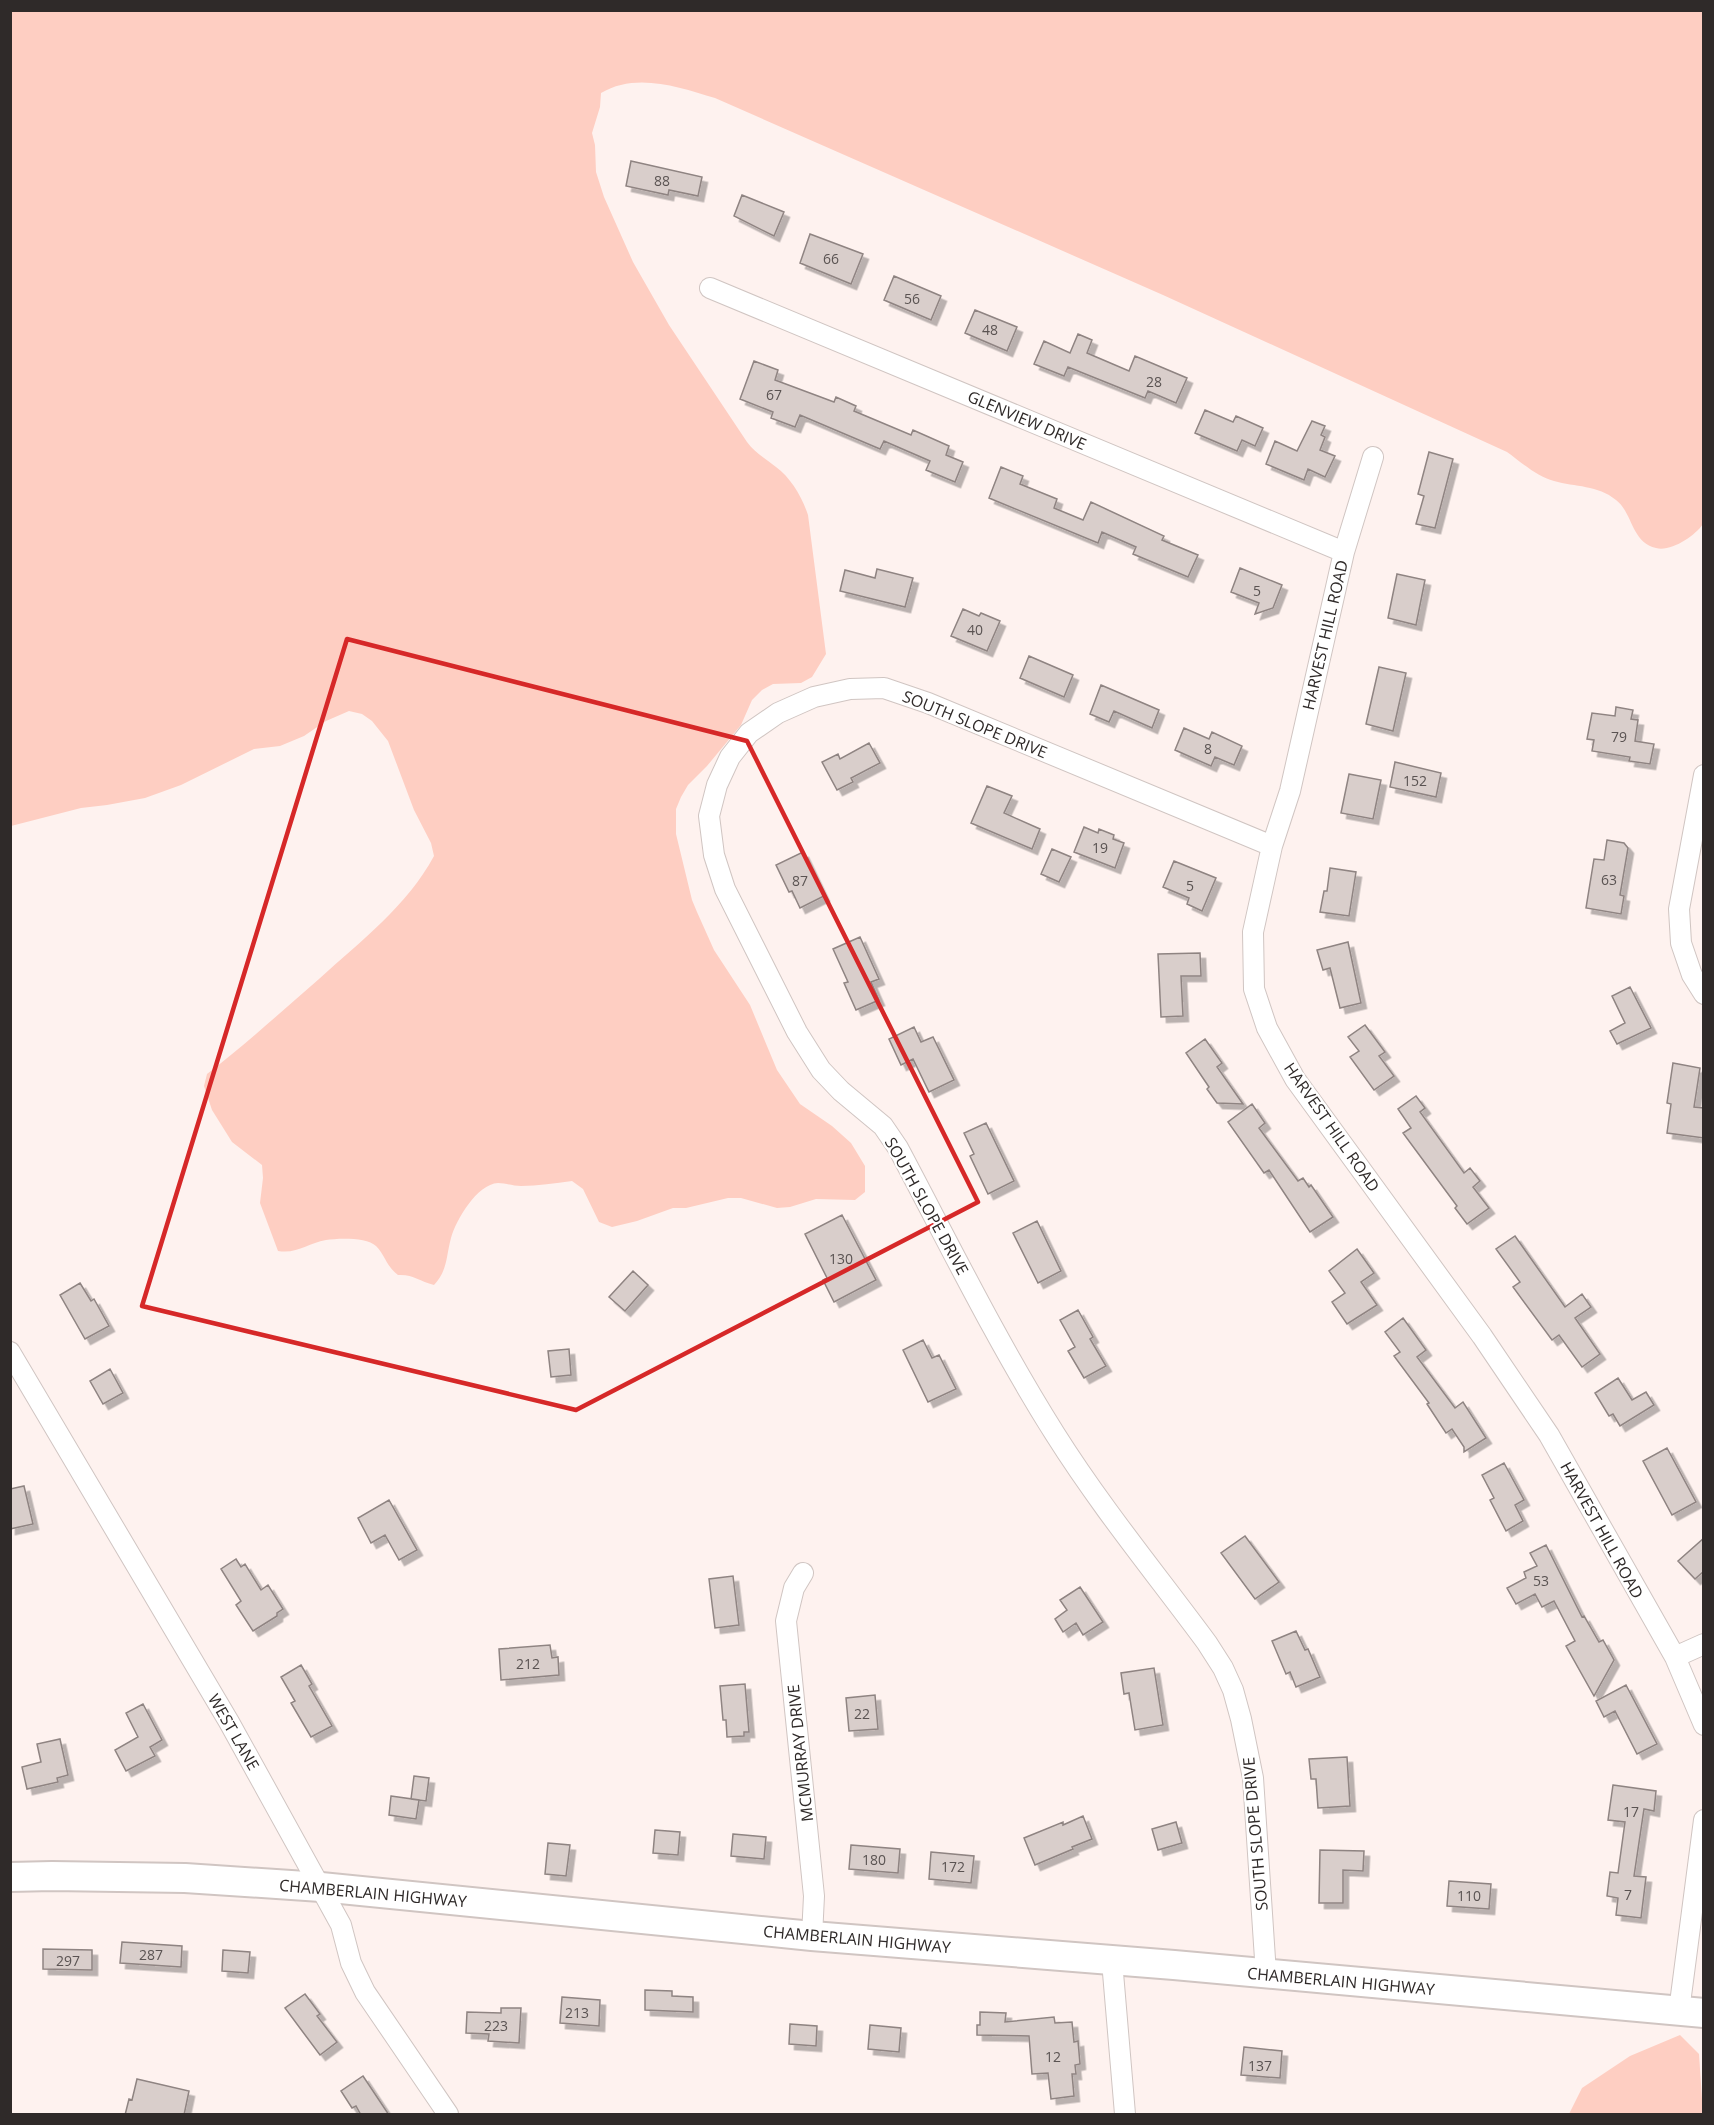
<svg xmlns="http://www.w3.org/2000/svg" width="1714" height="2125" font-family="'Open Sans',sans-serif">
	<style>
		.green { fill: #fecec2 }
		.building { fill: #d9cecb; stroke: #8f8482; stroke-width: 1.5; filter: url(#shadow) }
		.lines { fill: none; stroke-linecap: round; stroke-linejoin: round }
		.street-casing { stroke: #d0c5c2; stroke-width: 22 }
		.secondary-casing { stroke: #d0c5c2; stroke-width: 32 }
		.street { stroke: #fff; stroke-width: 20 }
		.secondary { stroke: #fff; stroke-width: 28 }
		.marked { fill: none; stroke: #d62828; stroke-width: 4.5; stroke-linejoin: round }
		.labels { text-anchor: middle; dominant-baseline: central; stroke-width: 4.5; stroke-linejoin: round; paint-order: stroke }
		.number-label { font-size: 14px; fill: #5a5352 }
		.street-label { font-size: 16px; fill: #2f2a29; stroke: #fff }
	</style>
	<defs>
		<filter id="shadow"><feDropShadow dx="5.5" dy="5.5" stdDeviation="0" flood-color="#0004"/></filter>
	</defs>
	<rect width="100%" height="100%" fill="#fef2ef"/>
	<path class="green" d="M10,11H1703V524C1695,536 1671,552 1656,548C1631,542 1633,513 1616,500C1598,485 1575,487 1554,481C1537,477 1521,462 1507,452L1163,295L715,98C679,87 636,72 601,93L600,107L592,133L595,145L596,172L604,197L633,262L669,325L747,442C755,453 765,458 776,467C791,478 802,497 808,515L826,654L812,677L801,683L773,684L762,690L752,700L741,725L707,766L688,785L681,797L676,809V834L692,900L697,912L714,950L750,1005L777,1070L800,1104L832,1126L851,1143L865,1166V1192L855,1200L816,1199L790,1207L777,1208L741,1198H728L686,1208H673L637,1221L612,1227L599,1222L583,1189L572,1181C555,1183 538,1186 521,1186C513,1186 505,1183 498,1183C477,1184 456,1220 451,1238C446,1256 448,1270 434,1285C419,1281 413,1274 398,1275C386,1266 385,1255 376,1246C367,1237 338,1238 326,1240C308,1243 298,1254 278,1251L260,1203L263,1178L262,1165L232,1142L212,1110L204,1086L207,1074C246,1044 282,1011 319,979C361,941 407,906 434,856L431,843L414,810L388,741L372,721L362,714L349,711L326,721L304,736L280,746L254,749L181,785L145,798L107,805L81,808L11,826Z
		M1680,2035L1699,2054L1703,2114H1569L1582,2088L1630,2056Z"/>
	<path class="building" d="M631,161L702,177L698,196L669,190L668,195L626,186Z
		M742,195L784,212L774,236L734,216Z
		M810,234L863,254L851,284L800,263Z
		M894,276L941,296L931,320L884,300Z
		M975,310L1017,327L1007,351L965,333Z
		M1078,334L1092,340L1087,353L1129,371L1135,356L1187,378L1176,403L1148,391L1145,398L1068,367L1064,376L1034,364L1044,341L1070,353Z
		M754,361L778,370L775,380L834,402L836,397L856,406L854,411L911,435L913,430L949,446L946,455L963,462L955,482L926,470L930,461L884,441L880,449L800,415L795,427L771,418L773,412L740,399Z
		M1205,410L1233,422L1236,416L1263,428L1255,446L1242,440L1237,451L1195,433Z
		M1312,421L1325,426L1321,435L1325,437L1320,450L1335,456L1325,477L1308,469L1304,480L1266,464L1275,441L1297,451Z
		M1429,452L1453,459L1435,528L1416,524L1424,496L1418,494Z
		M1001,467L1023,476L1020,484L1057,499L1054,508L1083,520L1091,502L1164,536L1162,540L1198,555L1188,577L1133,554L1136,547L1102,532L1098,543L989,498Z
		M1240,568L1282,585L1273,608L1255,614L1259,603L1231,592Z
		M877,569L913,578L905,607L840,591L845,570L875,578Z
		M1397,574L1425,580L1416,625L1388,618Z
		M963,609L979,616L981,613L1000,621L987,651L951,636Z
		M1029,656L1073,675L1064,697L1020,678Z
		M1379,667L1406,673L1393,731L1366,724Z
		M1101,685L1159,710L1152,728L1114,711L1109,722L1090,714Z
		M1616,707L1633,710L1631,719L1638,720L1635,741L1654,744L1650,764L1629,761L1630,757L1592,751L1594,740L1587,739L1592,713L1615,716Z
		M1184,728L1209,739L1212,732L1242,746L1234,765L1215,757L1211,766L1175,750Z
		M869,743L880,763L851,778L853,782L837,790L822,762L838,754L840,759Z
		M1395,762L1441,773L1436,797L1390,787Z
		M1349,774L1381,780L1373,819L1341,813Z
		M987,786L1012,796L1004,813L1040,829L1032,849L971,823Z
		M1084,827L1098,833L1099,829L1114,835L1113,839L1124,843L1115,868L1074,852Z
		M1607,840L1624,843L1628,848L1620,895L1624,896L1621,914L1586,908L1594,859L1604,860Z
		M1052,849L1071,857L1059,882L1041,874Z
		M803,852L824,896L800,908L792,891L789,892L776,865Z
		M1174,861L1216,878L1202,911L1187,904L1189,898L1163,887Z
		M1330,868L1356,872L1349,916L1320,912L1324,891H1327Z
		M860,937L879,979L871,982L879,1000L856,1010L844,983L848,982L833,949Z
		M1348,942L1361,1003L1340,1008L1330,968L1323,970L1317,950Z
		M1200,953L1201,976H1181L1183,1016L1161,1017L1158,954Z
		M1630,987L1651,1028L1617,1044L1610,1031L1625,1023L1612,996Z
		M1365,1025L1385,1052L1379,1056L1394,1076L1374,1090L1350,1057L1359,1051L1348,1037Z
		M914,1027L921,1042L933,1037L954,1080L929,1092L913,1059L901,1065L889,1039Z
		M1205,1039L1222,1063L1217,1067L1243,1104L1217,1103L1207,1089L1209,1087L1186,1053Z
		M1673,1063L1700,1068L1694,1107L1704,1108V1138L1667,1133L1671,1104L1667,1103Z
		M1416,1096L1425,1108L1420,1112L1464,1173L1470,1168L1480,1181L1473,1187L1489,1208L1467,1224L1455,1208L1457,1206L1403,1133L1411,1128L1398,1109Z
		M1252,1104L1265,1123L1259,1128L1298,1181L1303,1178L1309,1187L1311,1185L1333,1217L1310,1232L1269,1170L1264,1173L1228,1122Z
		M986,1123L1014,1181L988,1194L970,1156L974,1154L964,1133Z
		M842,1215L876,1280L834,1302L823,1280L827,1278L805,1234Z
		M1037,1221L1061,1271L1038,1283L1013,1233Z
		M1515,1236L1565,1307L1582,1294L1591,1307L1575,1318L1600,1354L1582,1367L1559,1335L1552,1340L1513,1287L1520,1282L1496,1249Z
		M1357,1249L1374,1273L1361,1282L1377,1305L1347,1324L1332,1302L1345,1293L1329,1271Z
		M633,1271L648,1285L625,1311L609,1297Z
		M80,1283L91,1301L94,1299L109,1326L85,1339L60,1295Z
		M1078,1310L1093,1337L1090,1339L1106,1366L1084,1378L1068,1351L1075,1347L1060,1320Z
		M1403,1318L1426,1350L1417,1357L1455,1408L1463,1402L1486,1438L1464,1452V1447L1452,1429L1446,1433L1427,1404L1429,1403L1394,1356L1400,1352L1385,1332Z
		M923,1340L932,1358L939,1355L956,1389L928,1402L903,1350Z
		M569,1349L571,1375L551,1377L548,1351Z
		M110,1369L123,1393L103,1404L90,1381Z
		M1618,1378L1632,1400L1646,1392L1654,1405L1620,1426L1613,1414L1609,1416L1595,1393Z
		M1667,1448L1696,1502L1672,1515L1643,1461Z
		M1504,1463L1524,1500L1515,1505L1523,1521L1506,1531L1490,1500L1494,1498L1482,1475Z
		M24,1486L33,1524L10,1529V1489Z
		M389,1500L417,1550L399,1560L385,1535L371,1543L358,1518Z
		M1245,1536L1279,1582L1255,1599L1221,1553Z
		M1704,1538V1571L1695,1579L1678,1561Z
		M1546,1545L1582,1617L1584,1616L1599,1642L1603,1640L1614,1660L1594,1696L1566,1646L1575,1641L1554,1601L1542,1607L1535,1594L1516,1604L1507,1588L1526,1578L1524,1572L1537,1566L1530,1553Z
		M236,1559L241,1567L245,1564L261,1590L268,1585L283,1609L277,1613V1616L253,1631L236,1605L241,1601L221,1569Z
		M733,1576L739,1625L715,1628L709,1579Z
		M1080,1587L1103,1622L1083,1635L1076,1623L1063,1632L1055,1619L1067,1610L1060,1600Z
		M1296,1631L1305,1650L1308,1649L1320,1677L1296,1687L1290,1672L1286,1674L1272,1641Z
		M550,1645L552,1658L558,1657L559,1675L501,1680L499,1649Z
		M301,1665L312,1684L309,1686L332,1726L311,1737L291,1703L295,1701L281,1677Z
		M1154,1668L1163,1725L1135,1730L1129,1693L1124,1694L1121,1673Z
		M745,1684L749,1732H744V1736L727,1737L726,1720H723L720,1686Z
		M1626,1685L1657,1744L1637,1754L1615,1711L1604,1717L1596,1701Z
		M875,1695L878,1729L849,1731L846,1698Z
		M143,1704L162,1740L150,1747L155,1756L126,1771L115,1750L138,1737L126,1713Z
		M60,1739L68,1775L57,1778L58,1782L27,1789L22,1767L41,1762L37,1744Z
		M1347,1757L1350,1806L1318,1808L1316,1779H1311L1309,1759Z
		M414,1776L429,1778L426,1801L411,1799Z
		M1613,1785L1656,1791L1654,1811L1644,1809L1634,1876L1646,1877L1641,1918L1616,1915L1618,1898L1607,1896L1610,1872L1618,1873L1625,1822L1608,1820Z
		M391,1796L419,1800L416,1819L389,1815Z
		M1083,1816L1092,1839L1072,1847L1073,1849L1035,1865L1024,1838L1063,1822V1825Z
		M1176,1822L1182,1843L1158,1850L1152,1829Z
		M655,1830L680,1832L678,1855L653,1853Z
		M733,1834L766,1837L764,1859L731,1856Z
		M548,1843L570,1845L566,1876L545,1874Z
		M851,1845L900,1849L898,1873L849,1869Z
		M1320,1850L1364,1851L1363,1871L1343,1870V1903H1319Z
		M931,1852L974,1856L971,1883L929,1879Z
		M1449,1881L1491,1884L1489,1909L1447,1906Z
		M122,1942L182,1946L181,1967L120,1963Z
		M43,1949L92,1950V1970L43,1969Z
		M223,1950L250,1952L248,1973L222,1971Z
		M645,1990L672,1991V1996L693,1997V2012L645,2010Z
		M305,1994L320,2014L317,2016L337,2042L320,2055L285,2008Z
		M562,1997L600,2000L599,2026L560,2023Z
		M501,2008H521L519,2043L488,2041L489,2034L466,2033L467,2012L501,2013Z
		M980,2012L1006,2013L1005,2022L1054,2017L1055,2023L1072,2022L1074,2042L1078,2041L1080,2064L1075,2065L1076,2074H1072L1074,2096L1051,2099L1048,2073L1032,2074L1029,2036L977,2035V2025H980Z
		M790,2024L817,2026L816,2046L789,2044Z
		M870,2025L901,2028L899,2052L868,2049Z
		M1244,2047L1282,2051L1280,2078L1241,2075Z
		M363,2076L389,2115H361L356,2106L352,2108L341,2091Z
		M137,2079L189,2091L184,2115H125L129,2099L132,2100Z"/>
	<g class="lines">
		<g class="street-casing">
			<path id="street" d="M710,288L1344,552
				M1373,457L1344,552L1290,791L1272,846L1253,932L1254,989L1267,1028L1295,1079L1482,1336L1549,1435L1675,1657L1704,1725
				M1704,775L1679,909L1681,943L1692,975L1704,994
				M10,1352L229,1722L308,1865L341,1925L351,1963L365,1992L448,2114
				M803,1573L794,1588L786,1621L814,1896L812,1936
				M1675,1657L1704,1644
				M1112,1961L1125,2114
				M1266,1974L1253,1778L1241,1719L1233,1690L1223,1668L1207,1643C1156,1574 1101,1507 1055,1434C997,1342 949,1244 898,1148L883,1126L841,1091L821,1070L797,1032L725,889L714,855L709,816L717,785L730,757L749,733L778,713L814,697L850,689L884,688L928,703L1272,846
				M1679,2011L1704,1820"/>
		</g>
		<g class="secondary-casing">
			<path id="secondary" d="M10,1877L52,1876L185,1878L321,1887L812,1936L1174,1965L1704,2013"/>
		</g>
		<use href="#street" class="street"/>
		<use href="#secondary" class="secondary"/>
	</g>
	<path class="marked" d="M347,639L747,741L978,1202L576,1410L142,1306Z"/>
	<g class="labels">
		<g class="number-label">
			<text x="662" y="180">88</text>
			<text x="831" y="258">66</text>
			<text x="912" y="298">56</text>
			<text x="990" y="329">48</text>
			<text x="1154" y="381">28</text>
			<text x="774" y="394">67</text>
			<text x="1257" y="590">5</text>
			<text x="975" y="629">40</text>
			<text x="1619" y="736">79</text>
			<text x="1208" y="748">8</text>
			<text x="1415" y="780">152</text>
			<text x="1100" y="847">19</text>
			<text x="1609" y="879">63</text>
			<text x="800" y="880">87</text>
			<text x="1190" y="885">5</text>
			<text x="841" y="1258">130</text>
			<text x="1541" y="1580">53</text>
			<text x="528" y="1663">212</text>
			<text x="862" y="1713">22</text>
			<text x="1631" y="1811">17</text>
			<text x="874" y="1859">180</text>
			<text x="953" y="1866">172</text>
			<text x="1628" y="1894">7</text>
			<text x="1469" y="1895">110</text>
			<text x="151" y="1954">287</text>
			<text x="68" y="1960">297</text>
			<text x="577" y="2012">213</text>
			<text x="496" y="2025">223</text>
			<text x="1053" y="2056">12</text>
			<text x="1260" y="2065">137</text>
		</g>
		<g class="street-label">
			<text transform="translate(1027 420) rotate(23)">GLENVIEW DRIVE</text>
			<text transform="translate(1325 635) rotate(-77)">HARVEST HILL ROAD</text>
			<text transform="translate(975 724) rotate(22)">SOUTH SLOPE DRIVE</text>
			<text transform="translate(1332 1127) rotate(55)">HARVEST HILL ROAD</text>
			<text transform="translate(927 1206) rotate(61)">SOUTH SLOPE DRIVE</text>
			<text transform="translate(1602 1530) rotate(61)">HARVEST HILL ROAD</text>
			<text transform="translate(234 1732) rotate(60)">WEST LANE</text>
			<text transform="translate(800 1753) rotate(-96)">MCMURRAY DRIVE</text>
			<text transform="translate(1255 1834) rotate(-95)">SOUTH SLOPE DRIVE</text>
			<text transform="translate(373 1893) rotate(5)">CHAMBERLAIN HIGHWAY</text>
			<text transform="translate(857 1939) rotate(5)">CHAMBERLAIN HIGHWAY</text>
			<text transform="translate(1341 1981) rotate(5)">CHAMBERLAIN HIGHWAY</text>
		</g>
	</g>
	<rect width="1714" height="2125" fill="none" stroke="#2f2a29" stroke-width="24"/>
</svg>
